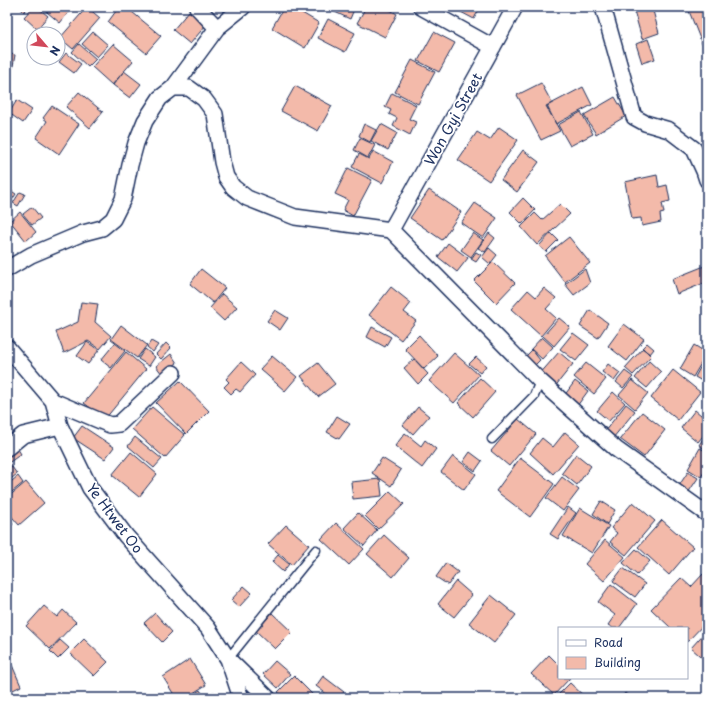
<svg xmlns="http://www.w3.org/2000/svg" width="714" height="705" font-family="'Playpen Sans',sans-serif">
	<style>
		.building { fill: #f3baaa; stroke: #1b2f5e }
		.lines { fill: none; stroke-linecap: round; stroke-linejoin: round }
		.lane-casing { stroke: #1b2f5e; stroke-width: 11 }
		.street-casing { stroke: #1b2f5e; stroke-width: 18 }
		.lane { stroke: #fff; stroke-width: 8 }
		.street { stroke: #fff; stroke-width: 15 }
		.labels { text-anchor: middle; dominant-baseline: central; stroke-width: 3.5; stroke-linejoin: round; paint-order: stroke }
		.street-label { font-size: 14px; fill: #1b2f5e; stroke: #fff }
	</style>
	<rect width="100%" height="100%" fill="#fff"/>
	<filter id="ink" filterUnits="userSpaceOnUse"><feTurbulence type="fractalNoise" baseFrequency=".025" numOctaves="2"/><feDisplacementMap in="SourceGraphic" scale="8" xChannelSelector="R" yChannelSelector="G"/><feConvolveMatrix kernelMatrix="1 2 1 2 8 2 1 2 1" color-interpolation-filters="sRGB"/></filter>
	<g filter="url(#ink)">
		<path class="building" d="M19,7H29L24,12Z
			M33,7H37L48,16L37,29L24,17Z
			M41,7H73L60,23Z
			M87,7L100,18L73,49L60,38Z
			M119,7H126L161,36L146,53L108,22Z
			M284,7H292L319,23L305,48L272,28Z
			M327,7H355L350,19L326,8Z
			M366,7H385L397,14L385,37L357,23Z
			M446,7H457L454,11Z
			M459,7H480L474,19L457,10Z
			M633,7H652L659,33L642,39Z
			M699,7H707V47L704,49L689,11Z
			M189,11L206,25L190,44L173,30Z
			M328,19L355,33L345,52L318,38Z
			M93,32L108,45L97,57L82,44Z
			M434,32L455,43L439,72L418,61Z
			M648,39L655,59L642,63L636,44Z
			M79,44L96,59L88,67L72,52Z
			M113,44L133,61L112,85L92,67Z
			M7,53L15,55L8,94H7Z
			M66,53L81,64L74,73L59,62Z
			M412,60L435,72L418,104L395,92Z
			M124,71L141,84L130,98L113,85Z
			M541,83L552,103L546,106L560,131L541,140L517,95Z
			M295,86L332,106L318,131L281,111Z
			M583,87L592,105L556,124L547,106Z
			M79,92L103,112L90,128L66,107Z
			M392,93L416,105L409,119L416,122L410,135L393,126L397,118L389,114L391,110L385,107Z
			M615,97L626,116L596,134L584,115Z
			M17,100L32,110L23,123L9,113Z
			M52,106L79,124L59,154L36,138L47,121L43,118Z
			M581,112L593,134L570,146L558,125Z
			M364,124L376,130L370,142L359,136Z
			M381,124L397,133L388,150L371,141Z
			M499,127L518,140L489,181L458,160L477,132L490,140Z
			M360,138L375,145L368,158L354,150Z
			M523,150L539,162L517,192L501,180Z
			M373,151L393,162L382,183L352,167L359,154L369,159Z
			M348,168L372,180L353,216L343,210L348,200L335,194Z
			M657,175L659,187L667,185L670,201L662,203L664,213L660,214L661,222L642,226L641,218L632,219L625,182Z
			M7,188L16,194L8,206L7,205Z
			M429,190L461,212L442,240L410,218Z
			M20,192L25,194L18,206L13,203Z
			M523,198L535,210L522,224L510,212Z
			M475,203L497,218L483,238L461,223Z
			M560,204L570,214L537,245L521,227L535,213L542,220Z
			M32,207L41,218L32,225L23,214Z
			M20,212L36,232L26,241L10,221Z
			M473,233L483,240L471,257L461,250Z
			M489,233L495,238L485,252L478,248Z
			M551,233L558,240L546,252L539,246Z
			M569,237L590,263L565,282L545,256Z
			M448,243L468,258L457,272L438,257Z
			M489,248L497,255L490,264L482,257Z
			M476,252L481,255L476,262L471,259Z
			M493,262L515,283L496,303L474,281Z
			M707,265V282L677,294L672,279Z
			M201,269L225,288L213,303L190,284Z
			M585,269L590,283L574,295L565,284Z
			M391,287L411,303L404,312L416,321L401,340L369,315Z
			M544,288L556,298L546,309L556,318L541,336L511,309L528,290L536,297Z
			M222,294L237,307L224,321L210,308Z
			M81,302L98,304L95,322L111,336L100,349L88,341L64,353L56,332L78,322Z
			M275,310L288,318L280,330L267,321Z
			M590,310L608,323L598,338L580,326Z
			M559,318L570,327L554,346L543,336Z
			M624,324L644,339L627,361L608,346Z
			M121,325L147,345L137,358L111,339Z
			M372,327L391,337L385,347L367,337Z
			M573,333L589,345L576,361L560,349Z
			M419,335L438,356L424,369L405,349Z
			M542,337L553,347L542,359L531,349Z
			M151,341L158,345L153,352L147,347Z
			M87,342L99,350L88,364L77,356Z
			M115,343L125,351L111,368L101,360Z
			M166,343L171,348L161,359L156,354Z
			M647,343L654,349L650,354L642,348Z
			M694,345L707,353L693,377L680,369Z
			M643,348L651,356L633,375L625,368Z
			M145,349L155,357L149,366L138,359Z
			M532,350L540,360L532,368L523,359Z
			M126,352L146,369L105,419L84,403Z
			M559,352L573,364L553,389L538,376Z
			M454,353L479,375L454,403L429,381Z
			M171,354L177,363L162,374L156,366Z
			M272,356L297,377L285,391L260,369Z
			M476,357L486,366L480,373L469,364Z
			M414,359L428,374L418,384L404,368Z
			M649,361L661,372L647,388L635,378Z
			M241,362L255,375L240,392L236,389L231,394L224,387L229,382L226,379Z
			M318,363L335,384L318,397L301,376Z
			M586,363L606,379L594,394L574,377Z
			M608,364L620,373L614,381L602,372Z
			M701,366L707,369V384L695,377Z
			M673,370L700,392L678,420L651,398Z
			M625,371L633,377L623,388L616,382Z
			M480,378L495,392L473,417L458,403Z
			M632,380L648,393L635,409L619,395Z
			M180,381L209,411L186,434L156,403Z
			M575,381L588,391L577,406L564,396Z
			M613,392L625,403L609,421L597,411Z
			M626,404L635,411L613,438L605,431Z
			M152,407L185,435L165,458L132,429Z
			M418,407L429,416L413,434L403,425Z
			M695,410L707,420V431L698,442L681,428Z
			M642,412L665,430L644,457L620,439Z
			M337,416L350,424L339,439L327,432Z
			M518,419L536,434L509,466L491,451Z
			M82,426L114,447L105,459L73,438Z
			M565,432L579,444L553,474L530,453L542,438L553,447Z
			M405,433L421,446L425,440L436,449L422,468L395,446Z
			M706,434L707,435V451L699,445Z
			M135,437L162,459L154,468L128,446Z
			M16,446L21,454L10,462L7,458V452Z
			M700,448L707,452V467L701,477L688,469Z
			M131,452L157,474L139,497L112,475Z
			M470,452L482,461L475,471L463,462Z
			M576,454L591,466L577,485L562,473Z
			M453,456L476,474L464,490L441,472Z
			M382,458L401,470L391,486L372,473Z
			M520,458L554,484L530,517L496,491Z
			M7,460L17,474L7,482Z
			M688,472L698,478L688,493L678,487Z
			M18,476L23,483L7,496V485Z
			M562,477L579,490L563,511L546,498Z
			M380,479L382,496L353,499L351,482Z
			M26,482L44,503L19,525L7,511V498Z
			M390,491L404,504L378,529L365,516Z
			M601,501L615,510L607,524L593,514Z
			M633,502L655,521L626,555L610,542L617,533L611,528Z
			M568,507L576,513L558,539L550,534Z
			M580,508L609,526L592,553L563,536Z
			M358,513L377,530L364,546L344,528Z
			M7,518L13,524L7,530Z
			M662,520L693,547L669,575L638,547Z
			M336,523L364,549L349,565L321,539Z
			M286,525L309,545L292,565L268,544Z
			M384,535L409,558L393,577L367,554Z
			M605,540L625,557L604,581L585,564Z
			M636,549L650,561L637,575L623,563Z
			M278,555L289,564L283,572L272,562Z
			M446,563L458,572L448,585L436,577Z
			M623,568L645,584L635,597L613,581Z
			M703,574L707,578V621L687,642V628H671L651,609L681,578L691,587Z
			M456,581L472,595L454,617L438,604Z
			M611,584L637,604L619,628H613L608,625L615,615L598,602Z
			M244,586L252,593L239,607L231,600Z
			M491,595L516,615L494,643L469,623Z
			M44,606L57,617L63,610L76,622L50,649L26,626Z
			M155,613L172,632L162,642L144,623Z
			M272,613L292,632L275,649L256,631Z
			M707,630V662L691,648Z
			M84,639L108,662L94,676L70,653Z
			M60,640L69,648L58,659L50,651Z
			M549,655L559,665V678H570L554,695L531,674Z
			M190,659L206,685L185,698H176L163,677Z
			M275,661L290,674L278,688L263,674Z
			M12,665L21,686L9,692L7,688V668Z
			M294,676L314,696L312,698H284L278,692Z
			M323,676L344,692L339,698H332L316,686Z
			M570,683L586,698H555Z
			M200,690L205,698H188Z
			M214,692L217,698H206L205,696Z
			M625,693L631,698H620Z"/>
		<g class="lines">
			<g class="lane-casing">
				<path id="lane" d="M492,439L534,396L540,381
					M228,659L316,550"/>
			</g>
			<g class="street-casing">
				<path id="street" d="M197,7L217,28
					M421,7L493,47
					M603,7L634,117L645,123L669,130L694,149L704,171L707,180
					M173,88H189L204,99L215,114L222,162L226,177L233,187L247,198L295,217L391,230L540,381L616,449L707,514
					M391,230L515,7
					M7,269L31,255L83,233L102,228L113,219L123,199L130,165L136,143L145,121L160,98L173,88L217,28L243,7
					M7,347L53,401L60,426L90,488L126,536L208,628L228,659L241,698
					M53,401L110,425L119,424L173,373
					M7,448L23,435L60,426
					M230,661L268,698"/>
			</g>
			<use href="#lane" class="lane"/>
			<use href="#street" class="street"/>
		</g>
	</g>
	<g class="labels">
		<g class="street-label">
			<text transform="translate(453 119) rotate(-61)">Won Gyi Street</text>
			<text transform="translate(115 518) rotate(53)">Ye Htwet Oo</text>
		</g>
	</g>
	<rect width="714" height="705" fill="none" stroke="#fff" stroke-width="24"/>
	<rect x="12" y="12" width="690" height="681" fill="none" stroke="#1b2f5e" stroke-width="1.5" filter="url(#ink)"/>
	<rect x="558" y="627" width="130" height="52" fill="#ffffff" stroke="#a4acbf"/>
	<rect x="566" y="640" width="20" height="6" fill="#ffffff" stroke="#a4acbf"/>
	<text x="594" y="647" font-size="12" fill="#1b2f5e">Road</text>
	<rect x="566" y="657" width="20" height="12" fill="#f3baaa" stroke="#a4acbf"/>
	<text x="594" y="667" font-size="12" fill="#1b2f5e">Building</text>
	<g transform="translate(46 46) rotate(118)"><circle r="19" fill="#ffffff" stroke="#a4acbf"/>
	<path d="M0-3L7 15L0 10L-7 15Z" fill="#d1495b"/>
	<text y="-6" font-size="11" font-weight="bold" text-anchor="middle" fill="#1b2f5e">N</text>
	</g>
</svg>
